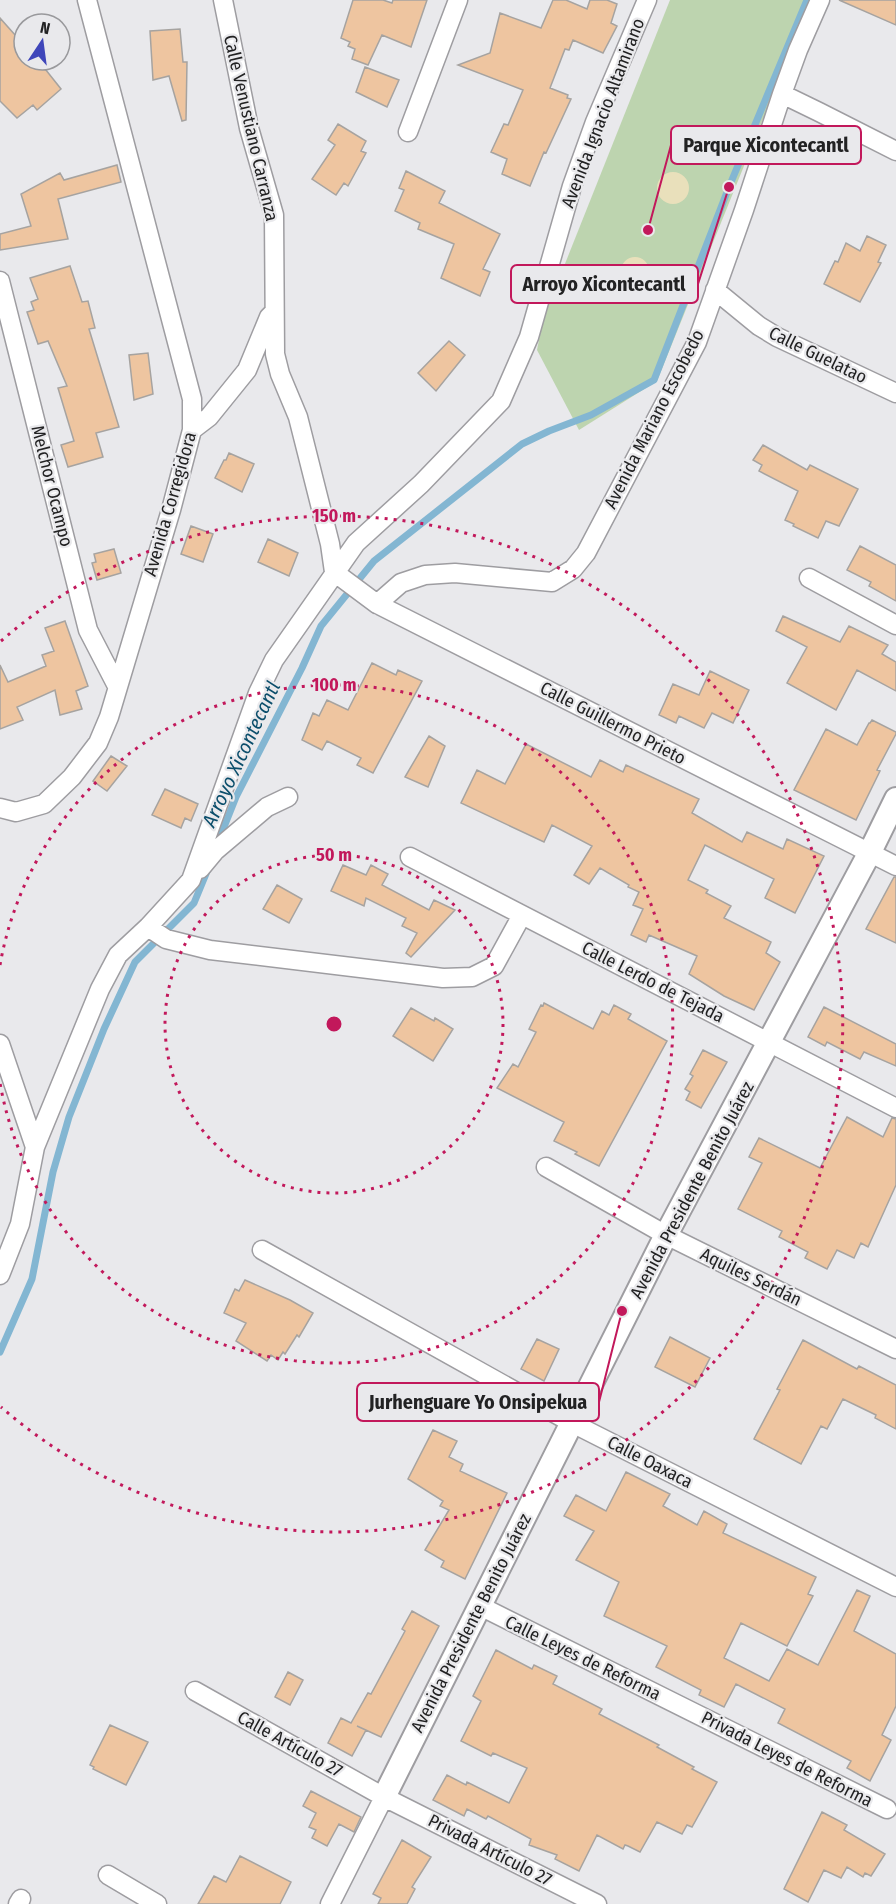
<svg xmlns="http://www.w3.org/2000/svg" width="896" height="1904" font-family="'Fira Sans Condensed',sans-serif">
	<style>
		.green { fill: #bdd4af }
		.sand { fill: #e9e0bb }
		.lines { fill: none; stroke-linecap: round; stroke-linejoin: round }
		.stream { stroke: #83b6d2; stroke-width: 7 }
		.building { fill: #eec5a0; stroke: #a6a3a0; stroke-width: 1.5 }
		.minor-casing { stroke: #9e9da1; stroke-width: 21 }
		.tertiary-casing { stroke: #9e9da1; stroke-width: 26 }
		.minor { stroke: #fff; stroke-width: 18 }
		.tertiary { stroke: #fff; stroke-width: 22 }
		.ring { fill: none; stroke: #c2185b; stroke-width: 3; stroke-dasharray: 3 6 }
		.labels { text-anchor: middle; dominant-baseline: central; stroke-width: 4.5; stroke-linejoin: round; paint-order: stroke }
		.street-label { font-size: 18px; fill: #222223; stroke: #e9e9ec }
		.water-label { font-size: 20px; font-style: italic; fill: #0b4e6b; stroke: #e9e9ec }
		.centre { fill: #c2185b; stroke: #e9e9ec; stroke-width: 3 }
		.ring-label { font-size: 18px; text-anchor: middle; font-weight: bold; fill: #c2185b; stroke: #e9e9ec; stroke-width: 4.5; stroke-linejoin: round; paint-order: stroke }
		.leader { fill: none; stroke: #c2185b; stroke-width: 2 }
		.callout-dot { fill: #c2185b; stroke: #e9e9ec; stroke-width: 2 }
		.callout { fill: #e9e9ec; stroke: #c2185b; stroke-width: 2 }
		.callout-label { font-size: 20px; text-anchor: middle; font-weight: bold; fill: #222223 }
	</style>
	<rect width="100%" height="100%" fill="#e9e9ec"/>
	<path class="green" d="M670,0H810L803,20L657,381L579,430L537,350L543,319Z"/>
	<path class="sand" d="M657 188a16 16 0 1 1 32 0a16 16 0 1 1-32 0Z
		M621 271a14 14 0 1 1 28 0a14 14 0 1 1-28 0Z"/>
	<g class="lines">
		<path class="stream" d="M218,842L236,797L302,668L321,626L374,561L522,444L549,431L591,415L654,380L729,187L807,0
			M0,1352L32,1279L53,1172L69,1117L104,1029L135,962L194,903L208,869"/>
	</g>
	<path class="building" d="M353,0H383L392,3L393,0H427L411,47L382,35L368,65L352,59L355,49L348,46L350,42L341,38Z
		M553,0H566L587,9L590,0H607L617,4L611,23L617,26L603,53L573,40L569,50L565,49L550,88L568,95L567,98L571,99L546,153L544,152L530,186L502,174L507,159L491,152L504,124L508,125L523,90L458,65L490,53L500,13L541,28Z
		M839,0H896V25Z
		M0,18L24,45V60H38L61,89L37,110L33,105L17,118L0,101Z
		M180,29L183,62H187L186,120L182,121L169,76L153,80L150,31Z
		M365,67L399,80L387,107L356,92Z
		M338,124L366,141L361,151L366,153L348,186L344,183L336,195L312,179L335,145L328,140Z
		M117,165L121,182L58,199L68,239L0,250V234L31,226L21,194L60,173L64,180Z
		M406,171L445,191L439,203L500,234L483,269L490,272L480,296L441,278L454,244L418,229L420,223L395,211L404,190L399,188Z
		M867,236L886,245L878,262L881,263L860,302L824,284L835,261L838,262L846,243L860,251Z
		M70,266L82,302L88,301L95,328L89,329L119,427L96,433L103,457L68,467L61,445L74,441L58,388L67,386L48,341L38,344L27,312L34,310L31,302L38,299L30,278Z
		M449,341L465,355L436,391L418,373Z
		M148,353L153,394L134,400L129,355Z
		M763,445L807,470L810,465L858,489L839,526L826,521L818,538L793,526L794,524L785,520L798,491L759,471L762,465L753,460Z
		M229,453L254,464L242,492L215,478L224,460H226Z
		M191,526L213,534L203,562L181,554Z
		M268,539L298,553L289,576L258,562Z
		M860,546L896,565V601L869,586L871,582L847,570Z
		M114,549L121,573L97,580L92,563L96,562L94,554Z
		M783,616L840,642L849,626L888,645L882,654L896,662V691L857,670L836,710L787,683L807,647L776,631Z
		M65,621L88,686L76,691L82,709L60,715L55,690L17,707L23,720L0,729V665L8,682L46,666L42,655L54,651L45,628Z
		M372,663L396,675L398,670L422,681L373,773L357,765L361,758L327,741L322,750L302,740L313,713L319,716L327,700L348,710Z
		M710,671L749,690L733,723L712,713L704,728L679,716L676,723L659,715L673,684L699,695Z
		M872,720L896,732V734L877,770L880,771L856,820L794,790L826,729L857,745L869,723H870Z
		M429,736L445,746L428,787L405,777Z
		M526,744L591,777L600,760L623,772L626,765L699,799L692,813L742,842L747,832L783,849L787,839L824,856L795,913L765,898L774,879L705,845L688,880L708,890L706,893L731,906L724,918L771,942L766,953L780,962L754,1010L724,996L689,974L697,956L649,935L646,942L631,935L643,909L633,905L639,892L628,887L629,885L600,868L589,884L574,875L592,846L552,825L544,842L461,803L477,770L505,784Z
		M111,756L127,766L107,791L93,781Z
		M165,789L198,804L191,821L185,818L181,828L152,815Z
		M343,865L366,875L371,865L388,874L382,885L429,910L434,900L455,910L411,957L406,953L417,933L402,926L406,918L366,898L364,906L331,891Z
		M894,877H896V943L866,929Z
		M277,885L302,899L289,923L263,909Z
		M544,1003L593,1029L602,1011L609,1015L614,1005L631,1014L628,1019L667,1041L599,1166L575,1154L577,1152L554,1141L564,1122L497,1088L513,1064L518,1067L536,1032L529,1029L541,1005L543,1006Z
		M824,1007L896,1044V1066L864,1052L860,1059L827,1042L825,1046L808,1037Z
		M411,1008L434,1021L435,1018L453,1029L433,1061L393,1036Z
		M703,1050L727,1062L701,1108L686,1100L690,1092L685,1089L693,1076L690,1074Z
		M847,1117L883,1137L892,1118L896,1119V1185L868,1247L861,1243L854,1258L837,1250L827,1269L805,1258L808,1252L779,1237L782,1231L738,1209L762,1163L749,1157L759,1138L820,1168Z
		M245,1280L290,1300L313,1313L299,1337L297,1335L285,1354L283,1352L278,1360L271,1355L267,1361L236,1341L246,1323L224,1313L235,1289L239,1291Z
		M670,1337L710,1358L695,1387L655,1367Z
		M537,1339L559,1349L544,1381L521,1369Z
		M803,1340L857,1369L859,1366L896,1385V1429L875,1418L876,1415L843,1399L827,1429L821,1426L801,1464L754,1439L780,1390L777,1389Z
		M433,1430L457,1441L449,1457L463,1464L460,1471L507,1493L465,1579L441,1567L444,1561L425,1550L449,1510L440,1506L443,1501L408,1479Z
		M626,1472L670,1494L663,1506L697,1525L704,1511L727,1524L723,1533L816,1577L808,1594L813,1596L787,1646L741,1623L724,1658L769,1681L787,1649L818,1665L857,1590L870,1596L854,1631L896,1654V1706L882,1735L891,1740L870,1781L847,1768L851,1761L778,1723L785,1709L736,1684L724,1707L699,1695L701,1690L656,1667L667,1646L604,1616L619,1582L576,1560L594,1531L564,1516L576,1495L606,1511Z
		M412,1611L439,1626L381,1737L357,1726L366,1730L352,1756L328,1743L341,1718L351,1723L368,1693L371,1694L405,1631L402,1629Z
		M496,1650L532,1669L534,1665L557,1676L553,1684L602,1709L599,1714L659,1745L657,1747L694,1767L692,1769L717,1782L692,1827L687,1825L682,1834L657,1822L640,1852L628,1846L625,1845L623,1849L597,1835L579,1871L555,1859L557,1855L529,1845L531,1839L488,1816L486,1819L467,1809L464,1816L433,1800L447,1775L466,1785L467,1782L509,1803L527,1768L493,1753L491,1756L461,1741L481,1701L473,1696Z
		M288,1672L303,1680L290,1705L275,1697Z
		M110,1725L148,1742L126,1785L93,1769L94,1767L90,1765Z
		M311,1791L361,1817L354,1832L339,1824L327,1846L312,1838L316,1830L309,1827L316,1813L303,1806Z
		M822,1812L847,1825L844,1830L885,1854L871,1876L865,1873L863,1877L847,1867L841,1878L824,1870L808,1902L784,1889Z
		M402,1840L431,1857L412,1887L415,1889L407,1904H378L381,1898L373,1894Z
		M240,1856L291,1882L280,1904H198L214,1876L226,1882Z"/>
	<g class="lines">
		<g class="minor-casing">
			<path id="minor" d="M223,0L249,128L274,215L275,354L280,374L298,417L330,544L334,572L377,604L896,866
				M782,94L819,112L896,151
				M408,132L458,0
				M0,281L88,630L117,686
				M715,290L759,326L777,337L896,393
				M192,430L209,417L247,370L269,317L273,313
				M809,578L896,625
				M377,604L401,583L425,575L455,573L552,582L573,569L586,553L697,342L744,210L782,94L798,50L820,0
				M0,808L16,812L44,804L72,777L98,743L109,717L171,510L192,430V399L87,0
				M410,857L896,1108
				M200,869L215,851L267,807L288,797
				M148,927L166,939L210,950L443,978L472,977L494,966L522,915
				M0,1044L35,1147L20,1224L0,1275
				M35,1147L100,989L118,955L148,927L191,880L258,693L274,660L356,543L421,484L501,401L529,337L572,186L595,122L647,0
				M546,1167L666,1235L896,1349
				M262,1250L572,1423L896,1587
				M480,1606L887,1809
				M195,1691L384,1797L597,1904
				M108,1875L157,1904
				M18,1904L21,1899
				M330,1904L384,1797"/>
		</g>
		<g class="tertiary-casing">
			<path id="tertiary" d="M384,1797L666,1235L870,852L896,799"/>
		</g>
		<use href="#minor" class="minor"/>
		<use href="#tertiary" class="tertiary"/>
	</g>
	<g class="ring">
		<circle cx="334" cy="1024" r="169"/>
		<path d="M0 965A339 339 0 1 1 0 1083"/>
		<path d="M1 641A508 508 0 1 1 1 1407"/>
	</g>
	<g class="labels">
		<g class="street-label">
			<text transform="translate(603 113) rotate(-69)">Avenida Ignacio Altamirano</text>
			<text transform="translate(251 128) rotate(77)">Calle Venustiano Carranza</text>
			<text transform="translate(818 355) rotate(26)">Calle Guelatao</text>
			<text transform="translate(654 419) rotate(-63)">Avenida Mariano Escobedo</text>
			<text transform="translate(52 486) rotate(76)">Melchor Ocampo</text>
			<text transform="translate(170 504) rotate(-74)">Avenida Corregidora</text>
			<text transform="translate(613 723) rotate(27)">Calle Guillermo Prieto</text>
			<text transform="translate(653 982) rotate(27)">Calle Lerdo de Tejada</text>
			<text transform="translate(692 1190) rotate(-62)">Avenida Presidente Benito Juárez</text>
			<text transform="translate(751 1277) rotate(26)">Aquiles Serdán</text>
			<text transform="translate(650 1462) rotate(27)">Calle Oaxaca</text>
			<text transform="translate(471 1623) rotate(-63)">Avenida Presidente Benito Juárez</text>
			<text transform="translate(583 1658) rotate(26)">Calle Leyes de Reforma</text>
			<text transform="translate(290 1744) rotate(29)">Calle Artículo 27</text>
			<text transform="translate(787 1759) rotate(27)">Privada Leyes de Reforma</text>
			<text transform="translate(490 1850) rotate(27)">Privada Artículo 27</text>
		</g>
		<g class="water-label">
			<text transform="translate(241 754) rotate(-65)">Arroyo Xicontecantl</text>
		</g>
	</g>
	<circle cx="334" cy="1024" r="9" class="centre"/>
	<g class="ring-label">
		<text x="334" y="522">150 m</text>
		<text x="334" y="691">100 m</text>
		<text x="334" y="861">50 m</text>
	</g>
	<path class="leader" d="M648 230L671 145M729 187L698 284M622 1311L599 1402"/>
	<g class="callout-dot">
		<circle cx="648" cy="230" r="6"/>
		<circle cx="729" cy="187" r="6"/>
		<circle cx="622" cy="1311" r="6"/>
	</g>
	<g class="callout">
		<rect x="671" y="126" width="190" height="38" rx="6"/>
		<rect x="511" y="265" width="187" height="38" rx="6"/>
		<rect x="357" y="1383" width="242" height="38" rx="6"/>
	</g>
	<g class="callout-label">
		<text x="766" y="152">Parque Xicontecantl</text>
		<text x="604" y="291">Arroyo Xicontecantl</text>
		<text x="478" y="1409">Jurhenguare Yo Onsipekua</text>
	</g>
	<g transform="translate(42 42) rotate(13)"><circle r="28" fill="#e9e9ec" stroke="#99999c" stroke-width="1.5"/>
	<path d="M0-4.5L10 22L0 15L-10 22Z" fill="#3f46ba"/>
	<text y="-9" font-size="16" font-weight="bold" text-anchor="middle" fill="#222223">N</text>
	</g>
</svg>
